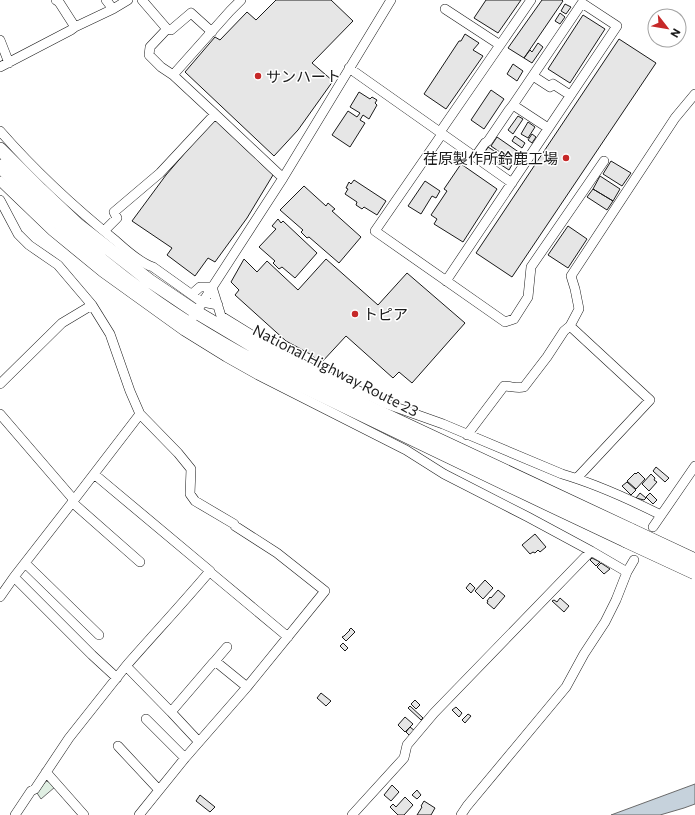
<svg xmlns="http://www.w3.org/2000/svg" width="695" height="815" font-family="Commissioner,'Noto Sans JP',sans-serif">
	<style>
		.green { fill: #e0efe3; stroke: #6a6a6a }
		.water { fill: #c6d2dc; stroke: #6a6a6a }
		.building { fill: #e6e6e6; stroke: #1a1a1a }
		.lines { fill: none; stroke-linecap: round; stroke-linejoin: round }
		.minor-casing { stroke: #1a1a1a; stroke-width: 10 }
		.highway-casing { stroke: #1a1a1a; stroke-width: 14 }
		.minor { stroke: #fff; stroke-width: 9 }
		.highway { stroke: #fff; stroke-width: 13 }
		.highway-bridge-casing { stroke: #1a1a1a; stroke-width: 14; stroke-linecap: butt }
		.highway-bridge { stroke: #fff; stroke-width: 13 }
		.poi-dot { fill: #c62828; stroke: #fff; stroke-width: 1.5 }
		.labels { text-anchor: middle; dominant-baseline: central; stroke-width: 3; stroke-linejoin: round; paint-order: stroke }
		.poi-label { font-size: 15px; fill: #1a1a1a; stroke: #fff; text-anchor: start }
		.street-label { font-size: 15px; fill: #1a1a1a; stroke: #fff }
	</style>
	<rect width="100%" height="100%" fill="#fff"/>
	<path class="green" d="M46,781L49,782L55,787L41,799L37,793Z"/>
	<path class="water" d="M695,784V804L684,808L660,815H611Z"/>
	<path class="building" d="M276,0H331L353,21L312,63L333,81L298,130L274,156L185,72L215,37L220,40L247,12L256,20Z
		M486,0H521L498,33L474,18Z
		M542,0H562L563,1L524,58L508,48Z
		M565,4L571,7L566,14L561,11Z
		M560,13L565,17L560,24L555,21Z
		M583,15L605,29L570,83L548,69Z
		M465,34L479,43L473,50L483,56L446,109L424,94L459,41H461Z
		M619,39L656,63L512,277L476,253Z
		M538,43L543,47L532,63L524,58L530,50L532,52Z
		M513,64L523,71L517,81L507,74Z
		M491,90L504,99L484,129L471,120Z
		M359,92L370,99L372,97L377,100L375,103L377,105L369,119L363,115L360,120L365,123L350,147L332,135L348,111L357,117L360,113L350,107Z
		M518,116L523,119L513,134L508,130Z
		M214,119L273,175L247,218L215,262L208,258L195,276L167,255L172,248L132,221L166,175Z
		M528,122L535,127L528,138L521,134Z
		M532,134L536,137L532,143L528,140Z
		M515,136L525,143L522,148L512,141Z
		M497,137L520,153L514,162L491,146Z
		M488,147L513,163L509,170L484,154Z
		M611,161L631,173L622,186L603,174Z
		M461,164L497,189L463,242L434,224L437,219L431,215L447,191L444,189Z
		M600,176L620,189L613,201L593,189Z
		M354,180L386,201L377,215L364,207L362,209L356,205L357,202L345,194L348,189L346,188L349,182L351,184Z
		M425,181L440,191L436,198L432,196L421,214L408,206Z
		M304,186L326,206L328,203L335,209L332,211L361,237L339,263L309,237L307,238L301,232L303,230L280,210Z
		M593,189L613,201L607,210L587,197Z
		M278,219L281,223L283,221L317,253L295,278L282,267L279,269L273,263L275,261L259,247L276,229L272,226Z
		M568,226L587,239L568,268L548,255Z
		M244,259L257,272L267,261L298,290L326,259L378,305L407,273L465,323L412,383L399,372L393,378L346,336L321,363L310,354L286,341L235,295L239,290L231,282Z
		M656,467L669,478L665,482L653,471Z
		M638,472L645,479L636,489L627,481L635,473L636,474Z
		M651,474L655,478L654,480L657,482L649,491L642,484Z
		M627,482L636,490L631,495L622,486Z
		M640,493L646,498L644,500L636,498Z
		M650,493L657,500L653,504L646,497Z
		M535,534L546,547L540,552L538,550L535,553L533,552L530,554L522,545Z
		M592,558L600,562L596,566L590,560Z
		M601,563L610,569L604,574L597,567Z
		M485,580L493,588L483,599L475,591Z
		M470,583L475,588L471,593L466,588Z
		M498,590L505,596L494,609L487,603L488,601H487L490,597L491,598Z
		M560,598L569,606L564,612L552,601L554,600L557,602Z
		M351,628L355,632L346,641L342,637L344,636L350,630H349Z
		M343,643L348,648L345,651L340,646Z
		M321,693L331,701L326,706L317,698Z
		M415,700L420,705L416,709L411,704Z
		M410,706L423,718L421,720L408,708Z
		M456,707L462,713L459,717L452,710Z
		M468,714L471,716L465,723L462,720Z
		M405,717L413,724L405,732L398,725Z
		M410,727L415,731L410,736L406,732Z
		M392,785L399,792L391,801L384,795Z
		M417,790L421,795L417,799L412,795Z
		M200,795L215,807L210,812L196,801Z
		M405,797L413,805L404,815H398L390,807L393,804L396,807Z
		M424,801L435,808L431,815H417L422,807L421,806Z"/>
	<g class="lines">
		<g class="minor-casing">
			<path id="minor" d="M56,0L59,2L75,27
				M106,0L113,9
				M142,0L167,29L150,47L149,55L161,67L173,75L215,114L283,178
				M445,9L500,45
				M167,29L171,30L191,13L212,32
				M0,40L9,63
				M0,67L71,30L75,27L113,9L128,0
				M349,68L512,183
				M173,75L230,11L241,0
				M533,76L550,87L553,84L570,95
				M513,105L548,128
				M0,131C35,171 75,208 116,241C126,250 140,263 153,267L202,302L218,305
				M440,132L531,0
				M442,134L375,231L505,322L514,319L528,297L531,267L604,161
				M0,181L52,231L102,272L184,331L226,357L258,375L406,450L444,474L528,517L591,551
				M0,200L18,234L29,245L58,265L92,305L110,334L130,391L140,414L178,453L191,469L190,494L195,501L234,524L235,526L277,553L325,591L247,687L185,758L139,815
				M104,231L117,218L114,212L160,173L215,114
				M446,281L617,26L582,3L513,105L509,110L488,141L485,143L475,157
				M212,287L221,316L284,355L384,403L443,424L562,474C596,484 629,499 661,515
				M192,294L200,287H212
				M193,317L283,178L391,0
				M0,384L62,323L92,305
				M0,414L74,500
				M467,435L504,386C511,386 517,389 524,387L547,357L564,331L570,326
				M94,474L210,571C183,603 154,634 126,666
				M577,478L650,400L570,326L579,309L575,289L571,276L675,118L695,94
				M73,503L140,562
				M653,527L695,466
				M25,563L99,635
				M210,572L288,637
				M14,577L92,655L117,678
				M0,597L14,577L74,500L140,414
				M227,647L215,661L247,687
				M171,712L213,663L215,661
				M146,719L185,758
				M118,746L159,790
				M46,772L84,815
				M15,815L31,791L35,789L69,738L126,666L171,712L199,742
				M352,815L404,758L407,745L434,713L591,551L627,572
				M461,815L467,806L566,687L584,654L605,622L616,600L627,572L634,560"/>
		</g>
		<g class="highway-casing">
			<path id="highway" d="M0,149L41,190L78,225L150,281L196,312L292,369L375,410L631,530
				M0,166C44,213 94,256 147,295C188,325 234,351 279,375L531,496L626,541"/>
		</g>
		<use href="#minor" class="minor"/>
		<use href="#highway" class="highway"/>
		<g class="highway-bridge-casing">
			<path id="highway-bridge" d="M631,530L695,560
				M626,541L695,573"/>
		</g>
		<use href="#highway-bridge" class="highway-bridge"/>
	</g>
	<g class="poi-dot">
		<circle cx="258" cy="76" r="4"/>
		<circle cx="566" cy="158" r="4"/>
		<circle cx="355" cy="314" r="4"/>
	</g>
	<g class="labels">
		<g class="poi-label">
			<text x="266" y="76">サンハート</text>
			<text x="558" y="158" text-anchor="end">荏原製作所鈴鹿工場</text>
			<text x="363" y="314">トピア</text>
		</g>
		<g class="street-label">
			<text transform="translate(336 370) rotate(27)">National Highway Route 23</text>
		</g>
	</g>
	<g transform="translate(667 28) rotate(121)"><circle r="19" fill="#ffffff" stroke="#a3a3a3"/>
	<path d="M0-3L7 15L0 10L-7 15Z" fill="#c62828"/>
	<text y="-6" font-size="11" font-weight="bold" text-anchor="middle" fill="#1a1a1a">N</text>
	</g>
</svg>
